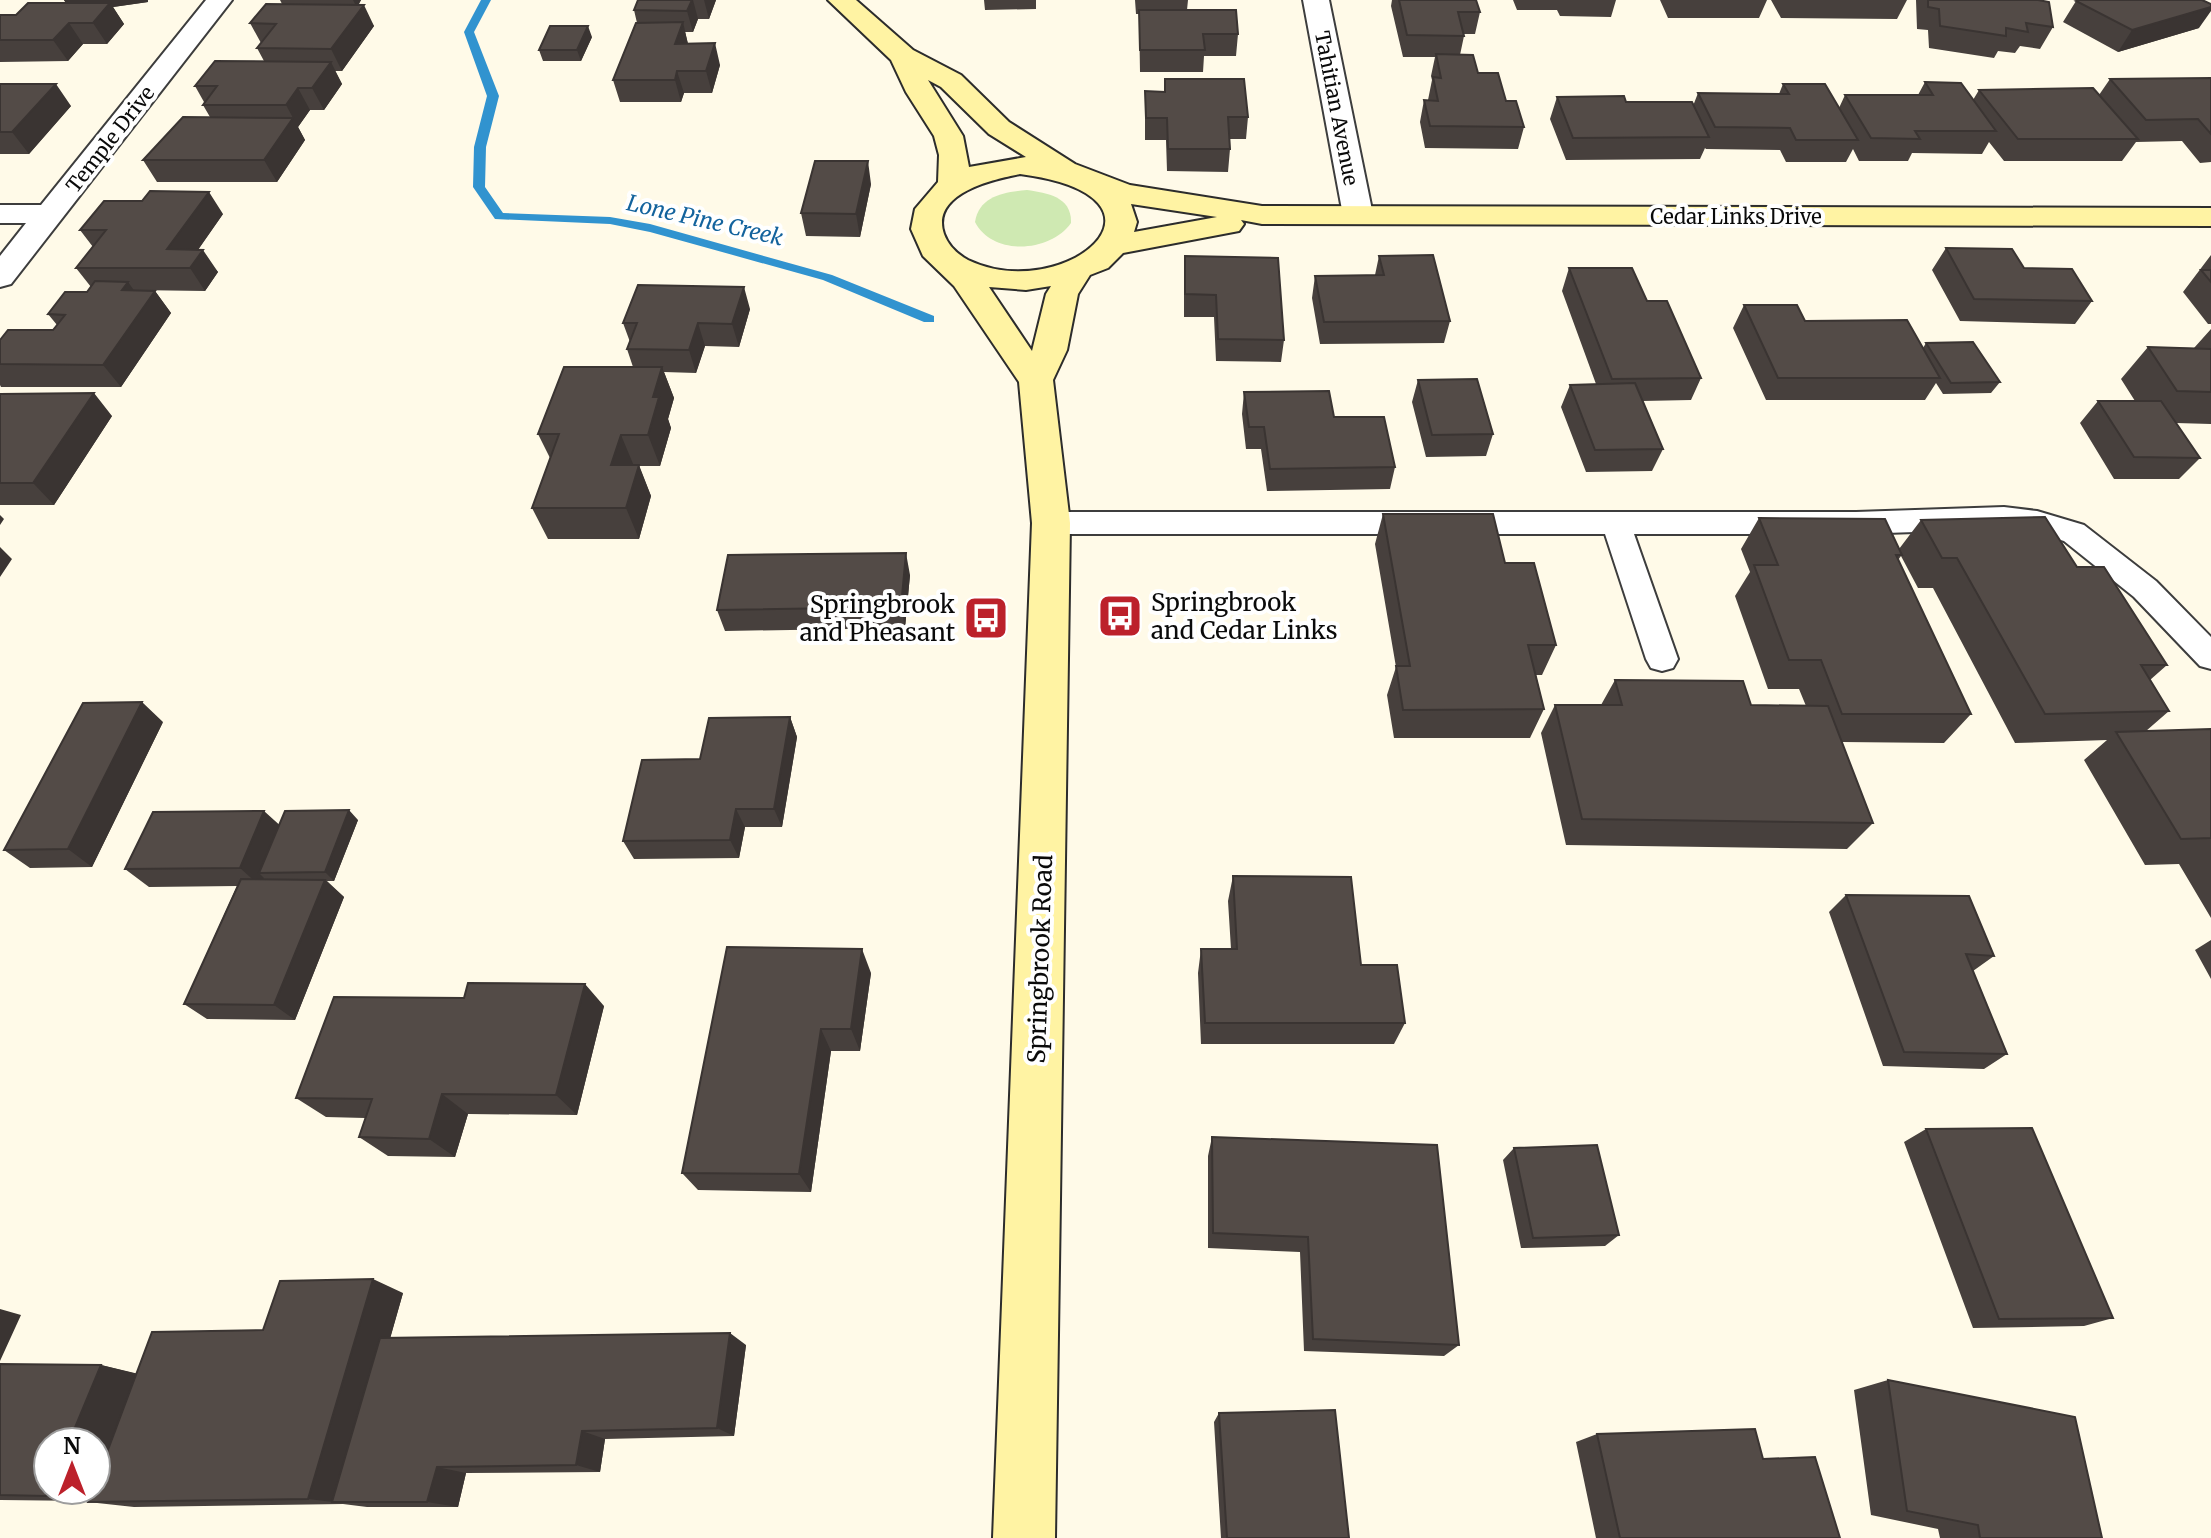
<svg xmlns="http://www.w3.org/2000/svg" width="2211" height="1538" font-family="Merriweather,serif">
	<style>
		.green { fill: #cfe9b2 }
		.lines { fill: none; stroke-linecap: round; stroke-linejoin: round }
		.stream { fill: #3193cf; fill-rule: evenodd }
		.lane-casing { stroke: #3d3d3d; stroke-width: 4 }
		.street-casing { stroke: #3d3d3d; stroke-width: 4 }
		.secondary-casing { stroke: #2c2c2c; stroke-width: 4 }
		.lane { fill: #fff; fill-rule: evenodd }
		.street { fill: #fff; fill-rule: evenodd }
		.secondary { fill: #fff3a3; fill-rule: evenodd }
		.wall { fill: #47403d }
		.shaded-wall { fill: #3a3432 }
		.building { fill: #534b47; stroke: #3a3432; stroke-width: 2 }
		.labels { text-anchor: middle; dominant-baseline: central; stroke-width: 8; stroke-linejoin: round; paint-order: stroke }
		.far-street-label { font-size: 20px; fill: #0a0a0a; stroke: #fff }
		.far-water-label { font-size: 22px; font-style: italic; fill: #13639d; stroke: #fff }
		.poi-label { font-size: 24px; fill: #0a0a0a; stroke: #fff; text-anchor: start }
		.street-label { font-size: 24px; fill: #0a0a0a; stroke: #fff }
	</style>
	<rect width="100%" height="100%" fill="#fffae8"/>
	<path class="green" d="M1027,190C1048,193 1072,197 1071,223C1051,252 993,257 975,222C979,196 1004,192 1027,190Z"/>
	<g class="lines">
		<path class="stream" d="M481,0H491L474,32L499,96L486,147L485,187L503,213L610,217L650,224L832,275L934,316V322H924L823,280L650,232L610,224L495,219L473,187L474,147L487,96L464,32Z"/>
		<g class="lane-casing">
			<path id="lane" d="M2004,507L2037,511L2084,525L2156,581L2211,637V669L2200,666L2134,597L2064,541L2037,533L2004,529L1856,534H1634L1678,659L1673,668L1662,671L1651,668L1646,659L1605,534H1051L1041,530L1036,523L1041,516L1051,512H1856Z"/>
		</g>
		<g class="street-casing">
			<path id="street" d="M206,0H232L11,284L0,287V256L26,223H0V205H41Z
				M1303,0H1329L1373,215L1369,222H1347L1343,215Z"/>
		</g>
		<g class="secondary-casing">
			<path id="secondary" d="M828,0H856L913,50L961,75L1009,122L1075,164L1130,185L1262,206L2211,208V226L1262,224L1241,220L1244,224L1239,231L1123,253L1108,268L1090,275L1078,294L1067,350L1053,380L1070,523L1055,1538H993L1032,523L1019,382L954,286L923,256L911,229L915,209L938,182L939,155L934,136L906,92L891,60ZM928,80L941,87L989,134L1026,157L969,167L963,136ZM1020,174C1193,197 1065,306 968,260C957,254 948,245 944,234C930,193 994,179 1020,174ZM1131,204L1217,217L1134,232L1137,222ZM989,287L1026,290L1051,286L1046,294L1032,351Z"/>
		</g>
		<use href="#lane" class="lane"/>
		<use href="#street" class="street"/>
		<use href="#secondary" class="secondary"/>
	</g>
	<path class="wall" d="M64,0H148V2L113,7L124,24L107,44H83L68,61L0,62V15H16L66,3Z
		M280,0H361L358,5L374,26L342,71H335L342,84L324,110H310L298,127L305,140L277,182H157L143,160L210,117L203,105L204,102L195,86L264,61L257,48L261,43L250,23L282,4Z
		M638,0H716L709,19H698L693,32H685L688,44L720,65L712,93H684L681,102H620L613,80L637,23L634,10Z
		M984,0H1036V9L985,10Z
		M1135,0H1188L1187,10L1238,34L1236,56H1204L1203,72H1140L1139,14H1136Z
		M1392,0H1476L1480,12L1475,34H1464V36L1460,55L1506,101L1524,127L1518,149L1425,148L1420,122L1424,100H1428L1432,80L1431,76L1435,57H1403L1391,6Z
		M1513,0H1616L1611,17L1560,16L1557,10H1517Z
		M1660,0H1767L1759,18H1668Z
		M1771,0H1907L1897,19L1781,18Z
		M1916,0H2038L2053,27L2040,49L2020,46L2015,53L1998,51L1994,58L1929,48L1928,30L1917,29Z
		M2076,1L2199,28L2118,52L2063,22Z
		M592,37L581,61H543L539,50Z
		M2211,78V162L2200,163L2182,141L2136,142L2122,161H2004L1989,142L1982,154L1912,153L1908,161H1859L1853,149L1846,162H1786L1780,150L1706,149L1705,148L1700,159L1566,160L1550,119L1557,97L1626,102L1693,106L1698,93L1779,94L1783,84L1839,108L1845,95H1918L1925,82L1973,100L1979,90L2099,95L2110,79Z
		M1165,79L1248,117L1246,139H1229L1230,149L1228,172L1167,171L1166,140H1145V91L1164,92Z
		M0,84L71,106L29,154H0Z
		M871,184L860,237L806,236L801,213Z
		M223,214L198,250L218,272L205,291L134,290L155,291L171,313L121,387H1L0,385V340L53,330L57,325L48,314L87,292L91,287L76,268L93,247L80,230Z
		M1946,248L2024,268L2092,301L2075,324L1960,321L1932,270Z
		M2211,255V324H2208L2183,292Z
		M1185,256L1284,340L1281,362L1216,361L1214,317H1184V278Z
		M1379,256L1450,321L1444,343L1320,344L1312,298L1315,276L1375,275Z
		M1569,268L1647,301L1701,378L1691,400L1642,401L1663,449L1652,471L1586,472L1561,407L1570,385L1596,384L1562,291Z
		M1744,305L1805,321L1923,348L1926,343L2000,382L1991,393L1943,394L1936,383L1925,400H1766L1733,328Z
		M750,309L739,347L705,346L696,373L664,372L674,398L668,419L671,428L660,466H639L651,496L639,539H548L532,508L550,458L538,434L633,367L627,349L630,342L623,323Z
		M2211,329V424L2176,423L2200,458L2179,479H2114L2080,423L2098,401H2135L2121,379L2148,347L2194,348Z
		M1418,380L1493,434L1486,456L1426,457L1412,402Z
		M1244,392L1334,417L1395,467L1390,489L1267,491L1261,449H1246L1242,414Z
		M0,394L112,416L54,505H0Z
		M1383,514L1505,563L1556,645L1542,675H1536L1544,709L1530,738H1394L1387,695L1396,667L1375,544Z
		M1759,518L1899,549L1921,520L2077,567L2167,665L2150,680L2169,711L2146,731L2211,729V918L2179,864L2145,865L2084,760L2107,740L2015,743L1933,588H1918L1901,556L1898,560L1971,714L1944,743L1842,742L1873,823L1847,849L1566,845L1541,733L1555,705H1601L1615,680L1751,705L1806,706L1799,689H1768L1735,596L1750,572L1741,549Z
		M910,575L905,628L725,631L717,610Z
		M790,717L797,737L782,827H745L739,858L634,859L623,841L700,759Z
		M163,722L92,867L30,868L4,850Z
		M358,820L334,881H327L344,897L295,1020L207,1019L184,1004L237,886L149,887L125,869L279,825Z
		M1233,876L1361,965L1405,1023L1394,1044H1201L1198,973L1201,949H1231L1228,901Z
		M1846,895L1994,956L1973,971L2007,1054L1984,1069L1883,1066L1829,912Z
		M2211,940V979L2195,950Z
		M871,973L860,1051H831L811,1192L698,1190L682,1173Z
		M604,1006L577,1115L468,1114L455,1157L388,1156L359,1137L365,1118L326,1117L296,1098Z
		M1926,1129L2113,1318L2084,1326L1973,1328L1904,1142Z
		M1212,1137L1459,1345L1444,1356L1304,1351L1300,1252L1208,1248V1156Z
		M1514,1148L1619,1235L1605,1246L1521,1248L1503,1160Z
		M403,1293L390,1338L746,1345L734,1436L605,1439L600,1472L466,1473L458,1507H367L343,1504L134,1507L88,1502L89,1501L0,1500V1364L101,1365L137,1374L263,1330Z
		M1888,1380L2102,1538H1940L1938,1529L1871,1515L1854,1390Z
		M1219,1413L1349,1538H1221L1214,1422Z
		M1597,1434L1763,1459L1840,1538H1596L1576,1442Z"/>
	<path class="shaded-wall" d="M64,0H148V2L113,7L124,24L107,44L93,23L67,5Z
		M353,0H361L357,8Z
		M692,0H693L698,19L693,32L687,11Z
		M704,0H716L709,19Z
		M364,5L374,26L342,71L331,49Z
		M2211,7V11L2199,28L2118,52L2132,30Z
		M683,22L688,44H675Z
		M69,23L83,44L68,61L53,40Z
		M588,26L592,37L581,61L577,50Z
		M715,43L720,65L712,93L706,71Z
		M331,62L342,84L324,110L312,88Z
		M677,71L684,93L681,102L675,80Z
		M56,84L71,106L29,154L12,132Z
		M298,88L310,110L298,127L305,140L277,182L264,160L293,118L286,105Z
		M868,161L871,184L860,237L856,214Z
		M209,192L223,214L185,268L167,249Z
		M203,250L218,272L205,291L190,268Z
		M128,282L144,304L122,290Z
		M744,287L750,309L739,347L732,324Z
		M155,291L171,313L121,387L103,365Z
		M698,323L705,346L696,373L689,350Z
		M662,367L674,398L668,419L671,428L660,466L648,435L653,397Z
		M94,393L112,416L54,505L33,483Z
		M621,435L634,466L611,465Z
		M639,465L651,496L639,539L626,508Z
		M0,515L4,519L0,525Z
		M0,547L12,559L0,577Z
		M906,553L910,575L905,628L901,607Z
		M142,702L163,722L92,867L68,849Z
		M790,717L797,737L782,827L774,809Z
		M736,809L745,827L739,858L730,840Z
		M349,810L358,820L334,881L325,872Z
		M264,811L284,829L259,873L264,878L260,886L240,868Z
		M325,880L344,897L295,1020L274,1005Z
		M862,949L871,973L860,1051L851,1029Z
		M585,984L604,1006L577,1115L556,1095Z
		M821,1029L831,1051L811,1192L799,1174Z
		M442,1094L468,1114L455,1157L429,1139Z
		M373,1279L403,1293L344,1502H333L308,1499Z
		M0,1309L21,1315L0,1361Z
		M730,1333L746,1345L734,1436L717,1428Z
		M101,1365L143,1375L93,1501L46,1496L48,1490H96V1442H69Z
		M582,1431L605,1439L600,1472L576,1465Z
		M437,1467L466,1473L458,1507L427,1502Z"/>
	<path class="building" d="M638,0H692L687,11L634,10Z
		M1399,0H1476L1480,12H1458L1464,36L1407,35Z
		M1928,0H2038L2049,2L2053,27L2026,23L2028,32L2006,28V36L1940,26L1939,9L1928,7Z
		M2079,0H2202L2211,4V7L2132,30L2076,1Z
		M28,3H110L93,23H69L53,40H0V15H16Z
		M266,4L364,5L331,49L257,48L276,24L250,23Z
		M1139,10H1236L1238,34H1203L1205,50H1140Z
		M683,22L675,44L715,43L706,71H677L675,80H613L636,23Z
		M550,26H588L577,50H539Z
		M1436,54L1473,55L1478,73H1498L1506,101H1516L1524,127L1430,126L1424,100L1438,101L1433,77L1441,78Z
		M215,61L331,62L312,88H298L286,105H203L217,86H195Z
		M2211,78V134L2198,119L2146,120L2110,79Z
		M1165,79H1244L1248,117H1228L1230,149H1168L1167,118H1146L1145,91L1165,92Z
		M1925,82L1961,83L1996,131H1915L1920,139L1871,138L1845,95H1933Z
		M0,84H56L12,132H0Z
		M1783,84H1825L1858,140H1796L1790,128L1715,127L1698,93L1789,94Z
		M2093,88L2138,139H2018L1979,90Z
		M1624,96L1626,102H1692L1709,137L1573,138L1557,97Z
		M183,117L293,118L264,160H143Z
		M815,161H868L856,214L801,213Z
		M150,191L209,192L167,249L203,250L190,268H76L106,230H80L104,201H142Z
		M1946,248L2012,249L2024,268L2072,269L2092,301L1974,299Z
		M1433,255L1450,321L1324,322L1315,276L1384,275L1379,256Z
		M1185,256L1278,258L1284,340L1218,339L1216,295L1185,294Z
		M1569,268H1632L1647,301H1667L1701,378L1612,379Z
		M2201,270H2211V282Z
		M95,281L128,282L122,290L155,291L103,365L0,364V340L8,330H53L65,315L48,314L65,292H87Z
		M638,285L744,287L732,324L698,323L689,350L627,349L637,323H623Z
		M1744,305H1797L1805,321L1907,320L1940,378H1778Z
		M1973,342L2000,382L1951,383L1926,343Z
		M2148,347L2211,349V392L2177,391Z
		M564,367H662L653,397H659L648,435H621L611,465H639L626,508H532L559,434H538Z
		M1477,379L1493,434L1432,435L1418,380Z
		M1635,383L1663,449L1595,450L1570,385Z
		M1329,391L1334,417H1384L1395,467L1270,469L1264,427H1249L1244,392Z
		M94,393L33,483H0V394Z
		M2098,401H2161L2200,458L2134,457Z
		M1383,514H1493L1505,563H1534L1556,645H1528L1544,709L1403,710L1396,666H1410Z
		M2045,517L2077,567H2104L2167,665H2141L2169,711L2045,714L1957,558H1942L1921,520Z
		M1759,518L1885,519L1902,555H1896L1971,714H1842L1821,660H1789L1754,565H1778Z
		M906,553L901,607L717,610L728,555Z
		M1615,680L1743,681L1751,705L1828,706L1873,823L1582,819L1555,705H1622Z
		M142,702L68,849L4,850L83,703Z
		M790,717L774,809H736L730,840L623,841L642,760L700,759L709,718Z
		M2211,729V838L2181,839L2116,732Z
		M349,810L325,872L259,873L285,811Z
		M264,811L240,868L125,869L153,812Z
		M1233,876L1351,877L1361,965H1397L1405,1023H1205L1201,949H1237Z
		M241,879L325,880L274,1005L184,1004Z
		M1846,895L1969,896L1994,956L1966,954L2007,1054L1904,1052Z
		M727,947L862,949L851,1029H821L799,1174L682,1173Z
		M468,983L585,984L556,1095L442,1094L429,1139L359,1137L372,1099L296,1098L334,997L464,998Z
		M2032,1128L2113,1318L1999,1319L1926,1129Z
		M1212,1137L1437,1145L1459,1345L1313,1339L1308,1237L1213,1233Z
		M1597,1145L1619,1235L1533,1238L1514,1148Z
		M373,1279L308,1499L88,1502L93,1490H96V1482L152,1332L263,1330L280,1281Z
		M730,1333L717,1428L582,1431L576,1465L437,1467L427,1502H332L380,1338Z
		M0,1364L101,1365L69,1442H48V1490L46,1496L0,1495Z
		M1888,1380L2075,1417L2102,1538H1980L1978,1525L1907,1511Z
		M1335,1410L1349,1538H1227L1219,1413Z
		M1755,1429L1763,1459L1815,1457L1840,1538H1620L1597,1434Z"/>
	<defs>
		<g id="bus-square" transform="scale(2.3)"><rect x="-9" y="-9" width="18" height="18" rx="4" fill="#bc212b" stroke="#fff"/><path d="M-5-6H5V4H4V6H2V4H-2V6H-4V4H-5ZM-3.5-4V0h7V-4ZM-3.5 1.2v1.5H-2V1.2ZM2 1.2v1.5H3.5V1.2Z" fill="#fff"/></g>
	</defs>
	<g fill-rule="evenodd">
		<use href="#bus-square" x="1120" y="616"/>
		<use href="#bus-square" x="986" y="618"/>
	</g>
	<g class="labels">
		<g class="far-street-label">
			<text transform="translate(1337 108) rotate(79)">Tahitian Avenue</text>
			<text transform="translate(110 139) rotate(-52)">Temple Drive</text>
			<text x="1736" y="216">Cedar Links Drive</text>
		</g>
		<g class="far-water-label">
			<text transform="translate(705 220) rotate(13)">Lone Pine Creek</text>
		</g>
		<g class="poi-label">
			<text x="1151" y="602">Springbrook<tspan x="1151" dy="28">and Cedar Links</tspan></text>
			<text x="955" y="604" text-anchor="end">Springbrook<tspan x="955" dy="28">and Pheasant</tspan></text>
		</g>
		<g class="street-label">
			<text transform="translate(1040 959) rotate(-88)">Springbrook Road</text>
		</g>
	</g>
	<g transform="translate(72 1466)"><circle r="38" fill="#ffffff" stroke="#9d9d9d" stroke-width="2"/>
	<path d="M0-6L14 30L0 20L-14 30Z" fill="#bc212b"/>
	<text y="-12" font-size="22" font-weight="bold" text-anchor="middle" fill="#0a0a0a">N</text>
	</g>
</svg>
